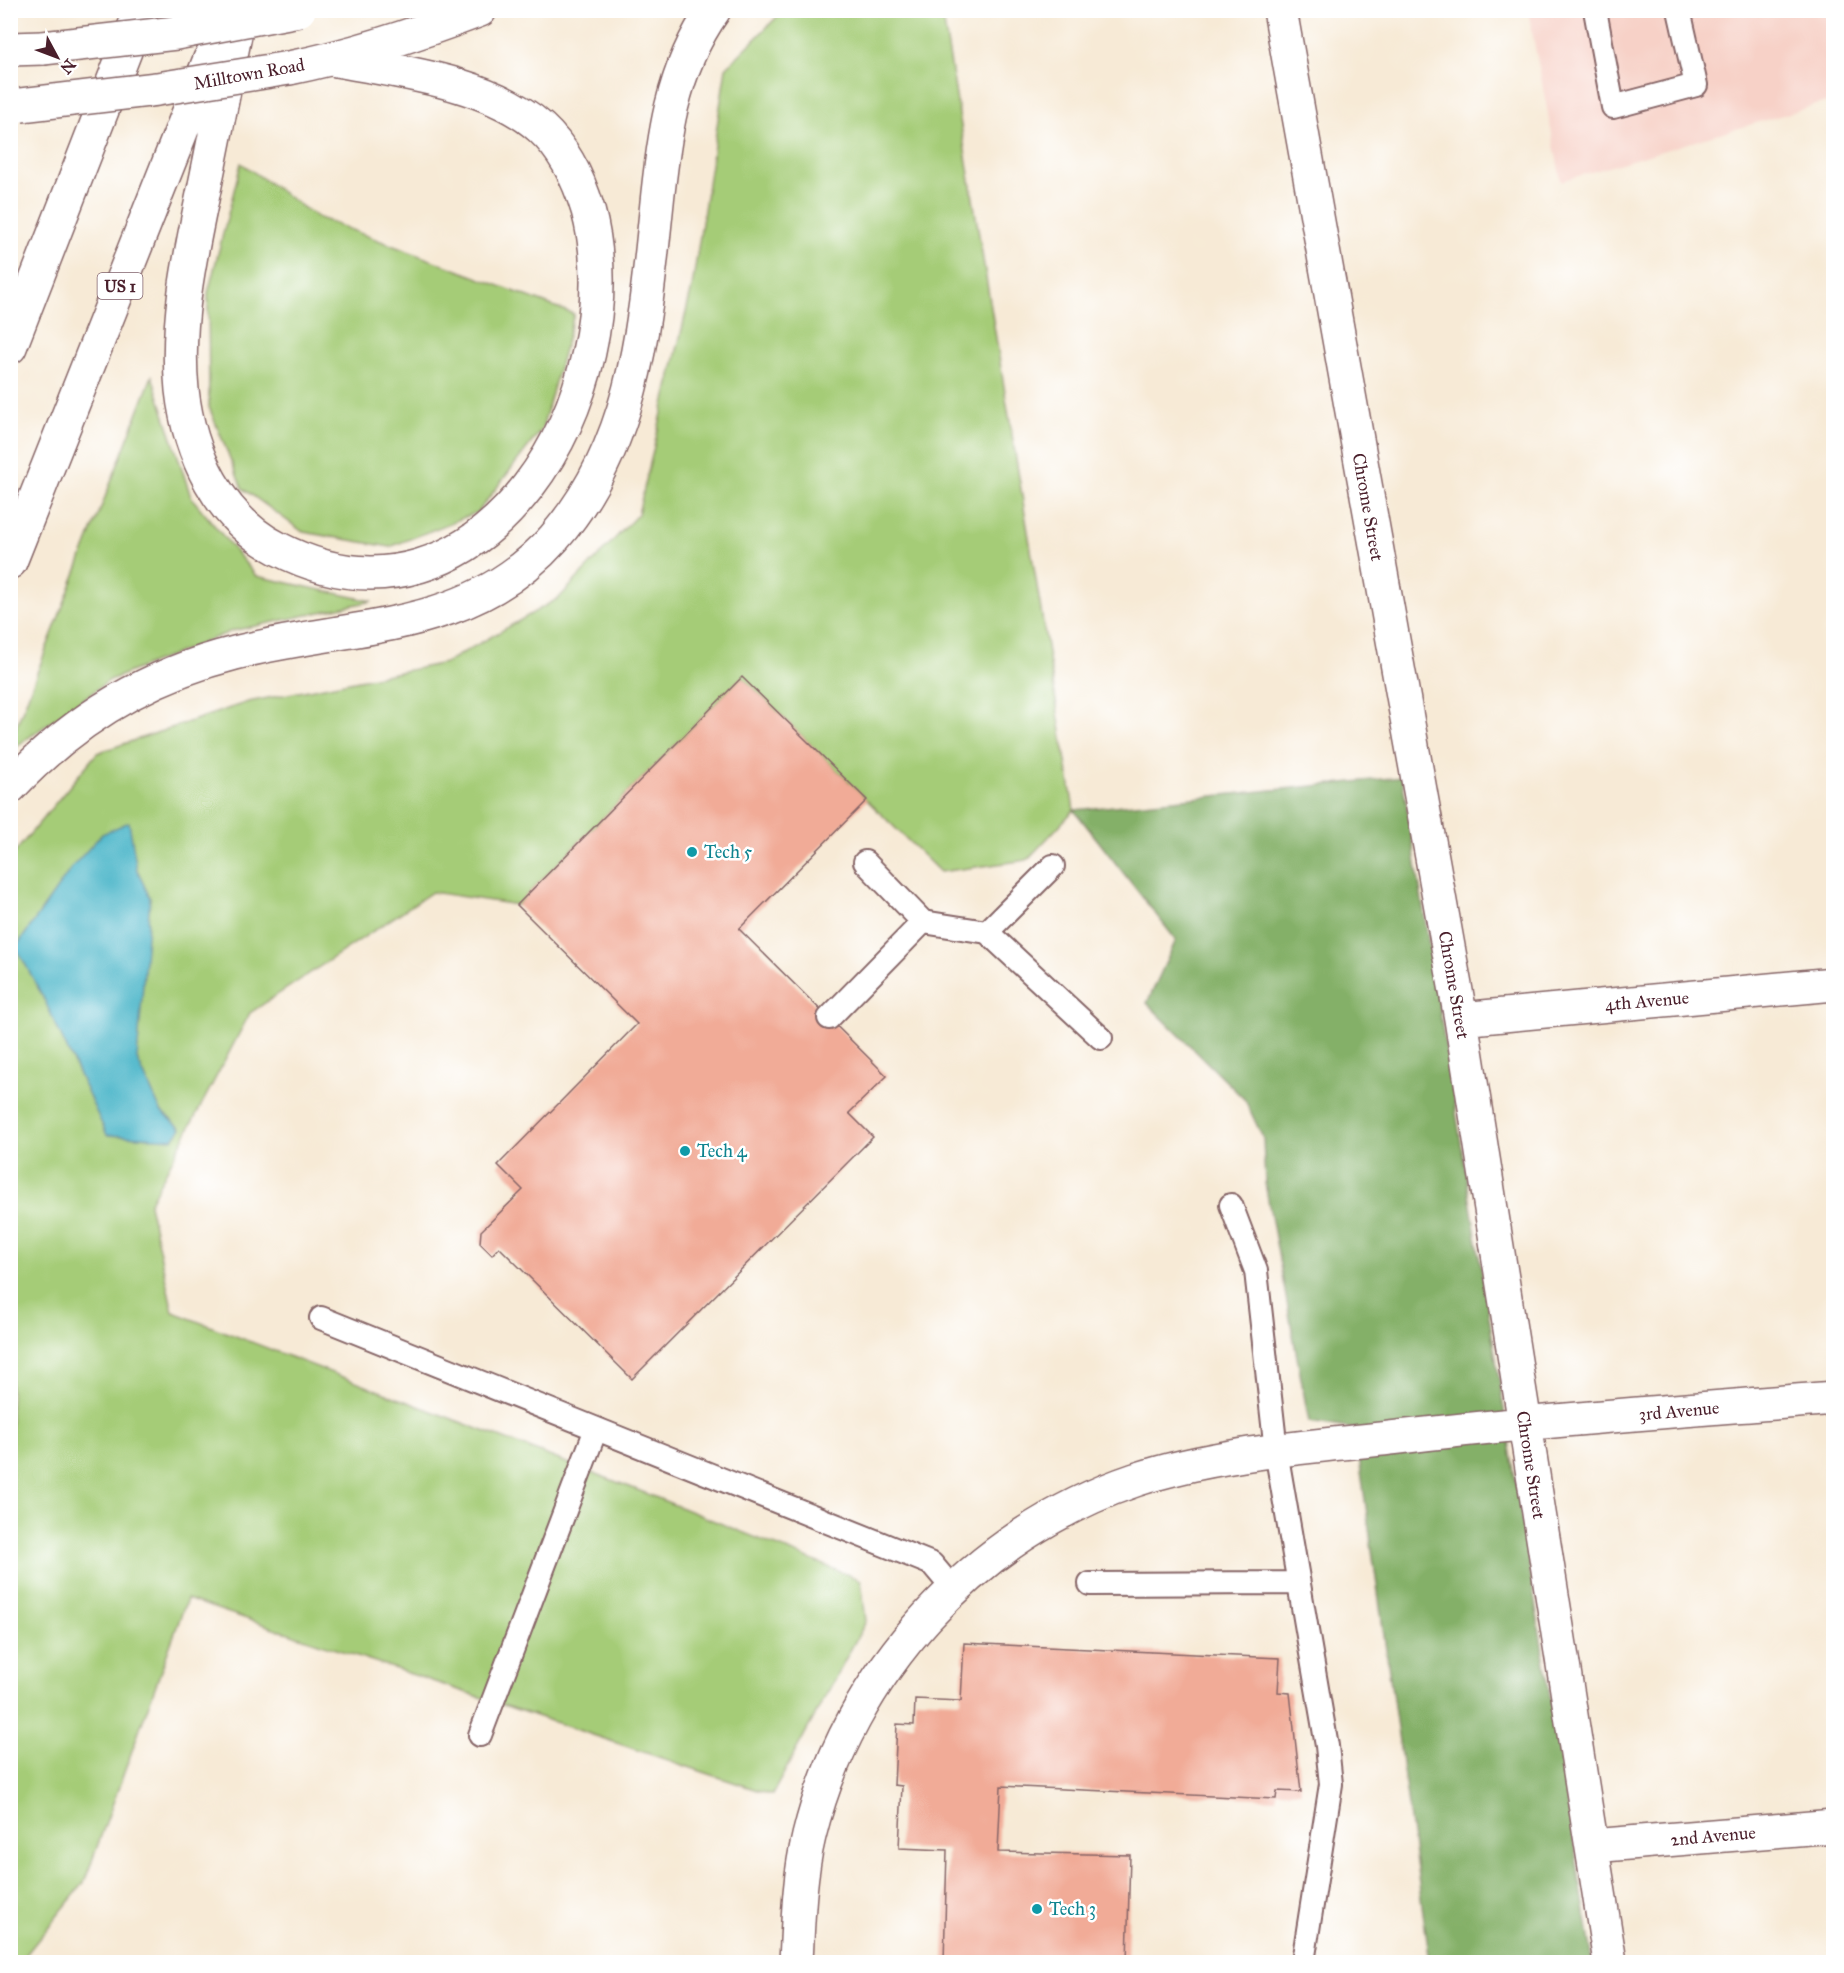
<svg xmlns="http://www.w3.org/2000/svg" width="1844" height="1973" font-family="'IM FELL Great Primer',serif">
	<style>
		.built { fill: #f7d1c7 }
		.green { fill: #a5cc77; stroke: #787651; stroke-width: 1.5 }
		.forest { fill: #84b068; stroke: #67684a; stroke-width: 1.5 }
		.water { fill: #4cb6c9; stroke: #4b6a7a; stroke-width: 1.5 }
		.building { fill: #f1ab97 }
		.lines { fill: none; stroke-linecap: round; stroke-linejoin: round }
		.lane-casing { stroke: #876667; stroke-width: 26 }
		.street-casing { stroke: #876667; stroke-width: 36 }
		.secondary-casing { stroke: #876667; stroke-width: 36 }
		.highway-casing { stroke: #876667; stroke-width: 36 }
		.lane { stroke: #fff; stroke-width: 22 }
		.street { stroke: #fff; stroke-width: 33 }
		.secondary { stroke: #fff; stroke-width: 33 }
		.highway { stroke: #fff; stroke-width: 33 }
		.secondary-bridge-casing { stroke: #876667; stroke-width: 36; stroke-linecap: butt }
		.secondary-bridge { stroke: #fff; stroke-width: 33 }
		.culture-dot { fill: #0f9aa8; stroke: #fff; stroke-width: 2 }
		.labels { text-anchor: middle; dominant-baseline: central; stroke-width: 5; stroke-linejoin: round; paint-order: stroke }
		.shield { fill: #fff; stroke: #80626b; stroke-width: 1.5 }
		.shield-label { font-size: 16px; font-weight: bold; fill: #4a1f2b }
		.street-label { font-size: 18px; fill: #4a1f2b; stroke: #fff }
		.culture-label { font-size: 18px; fill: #0d838f; stroke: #fff; text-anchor: start }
	</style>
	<rect width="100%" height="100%" fill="#fff"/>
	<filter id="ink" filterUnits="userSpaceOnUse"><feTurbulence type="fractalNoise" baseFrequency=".0167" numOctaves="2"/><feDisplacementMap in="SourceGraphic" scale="12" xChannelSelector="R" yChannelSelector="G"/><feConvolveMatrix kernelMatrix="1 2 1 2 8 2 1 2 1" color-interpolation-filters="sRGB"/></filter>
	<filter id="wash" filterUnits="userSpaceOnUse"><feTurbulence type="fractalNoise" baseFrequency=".008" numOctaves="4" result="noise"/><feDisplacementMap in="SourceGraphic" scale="24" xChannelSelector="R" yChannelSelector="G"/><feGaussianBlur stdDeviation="1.35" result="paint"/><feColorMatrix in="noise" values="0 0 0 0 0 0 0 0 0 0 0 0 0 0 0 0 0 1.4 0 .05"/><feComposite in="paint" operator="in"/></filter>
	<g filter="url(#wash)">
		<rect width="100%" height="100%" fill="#f7ead6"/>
		<path class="built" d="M1528,11H1833V100L1561,181Z"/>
		<path class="green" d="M783,11H942L1074,810L1027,860L940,872L742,677L517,905L432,892L250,1013L149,1204L173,1312L635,1489L861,1580L866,1621L772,1795L187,1599L84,1883L20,1962H11V857L97,753L248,702L445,663L559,598L638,514L692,287L726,68Z
			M241,163L317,217L574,314L542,429L478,512L390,547L303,532L242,488L209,407L208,293Z
			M152,376L191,497L256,576L372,601L232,631L110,680L11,750V740Z"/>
		<path class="forest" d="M1402,777L1593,1962H1430L1355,1429L1309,1422L1265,1183L1263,1138L1245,1100L1147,1003L1176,940L1074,810Z"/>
		<path class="water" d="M129,822L137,870L150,898L137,1059L161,1111L181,1128L173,1139L107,1135L43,997L16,947L72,867L102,834Z"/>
		<g id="blocks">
			<path class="building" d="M742,677L867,800L739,929L887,1076L849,1113L873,1137L632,1379L499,1247L492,1255L480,1243L481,1231L523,1190L498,1165L637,1024L517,905Z
				M964,1643L1280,1658L1278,1692L1290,1693L1301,1792L1277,1791L1276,1799L1001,1786L998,1852L1130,1855L1127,1962H944L947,1850L899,1848L902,1786L894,1785L897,1724L914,1725L915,1699L961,1701Z"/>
		</g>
	</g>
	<g filter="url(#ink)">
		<use href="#blocks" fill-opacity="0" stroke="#876667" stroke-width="1.5"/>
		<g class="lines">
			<g class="lane-casing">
				<path id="lane" d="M1595,10L1613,107L1696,85L1679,10
					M865,862L923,922
					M987,932L1053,866
					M829,1018L923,922L987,932L1101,1038
					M1231,1205L1256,1271L1276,1451L1327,1746L1331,1784L1303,1962
					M321,1318L932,1564L953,1589
					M1090,1584L1298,1583
					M480,1735L596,1429"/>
			</g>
			<g class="street-casing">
				<path id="street" d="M1280,10L1461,1019L1610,1962
					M1461,1019L1834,984
					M1592,1846L1834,1826
					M796,1962C798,1921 799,1877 809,1836C849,1672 975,1534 1135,1480C1219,1452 1312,1447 1399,1437C1543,1420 1689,1410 1834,1398"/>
			</g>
			<g class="secondary-casing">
				<path id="secondary" d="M10,49L43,48
					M289,68C355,55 417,34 480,10"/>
			</g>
			<g class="highway-casing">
				<path id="highway" d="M240,10C228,69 217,127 205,185C191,252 175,321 182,390C189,453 219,518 277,548C484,656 636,388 588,210C579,180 564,149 541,128C489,81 398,72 332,59
					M10,347L141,10
					M10,562L210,59
					M10,787C72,721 147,675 235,653C349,623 469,635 554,538C635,445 644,328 656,212C663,141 671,70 714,10"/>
			</g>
			<use href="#lane" class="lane"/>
			<use href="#street" class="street"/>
			<use href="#secondary" class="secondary"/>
			<use href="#highway" class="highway"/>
			<g class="secondary-bridge-casing">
				<path id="secondary-bridge" d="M43,48L176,33L299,10
					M21,105L157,89L289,68"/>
			</g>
			<use href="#secondary-bridge" class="secondary-bridge"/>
		</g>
	</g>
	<g class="culture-dot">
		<circle cx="692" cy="852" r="6"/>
		<circle cx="685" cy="1151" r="6"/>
		<circle cx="1037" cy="1909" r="6"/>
	</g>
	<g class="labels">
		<rect class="shield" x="97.5" y="273" width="45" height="26" rx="4.5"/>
		<g class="shield-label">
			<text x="120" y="286">US 1</text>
		</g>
		<g class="street-label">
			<text transform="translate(249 74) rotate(-10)">Milltown Road</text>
			<text transform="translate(1368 507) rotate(80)">Chrome Street</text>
			<text transform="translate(1454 985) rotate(80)">Chrome Street</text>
			<text transform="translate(1647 1001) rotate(-5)">4th Avenue</text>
			<text transform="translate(1679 1411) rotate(-5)">3rd Avenue</text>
			<text transform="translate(1531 1465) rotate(81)">Chrome Street</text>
			<text transform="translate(1713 1836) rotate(-5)">2nd Avenue</text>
		</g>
		<g class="culture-label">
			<text x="704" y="852">Tech 5</text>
			<text x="697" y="1151">Tech 4</text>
			<text x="1049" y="1909">Tech 3</text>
		</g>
	</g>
	<rect width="1844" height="1973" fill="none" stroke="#fff" stroke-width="36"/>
	<g transform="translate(57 57) rotate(131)" stroke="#ffffff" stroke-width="4.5" paint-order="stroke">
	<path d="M0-4.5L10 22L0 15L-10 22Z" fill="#4a1f2b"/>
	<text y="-9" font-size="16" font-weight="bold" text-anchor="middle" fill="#4a1f2b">N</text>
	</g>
</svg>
